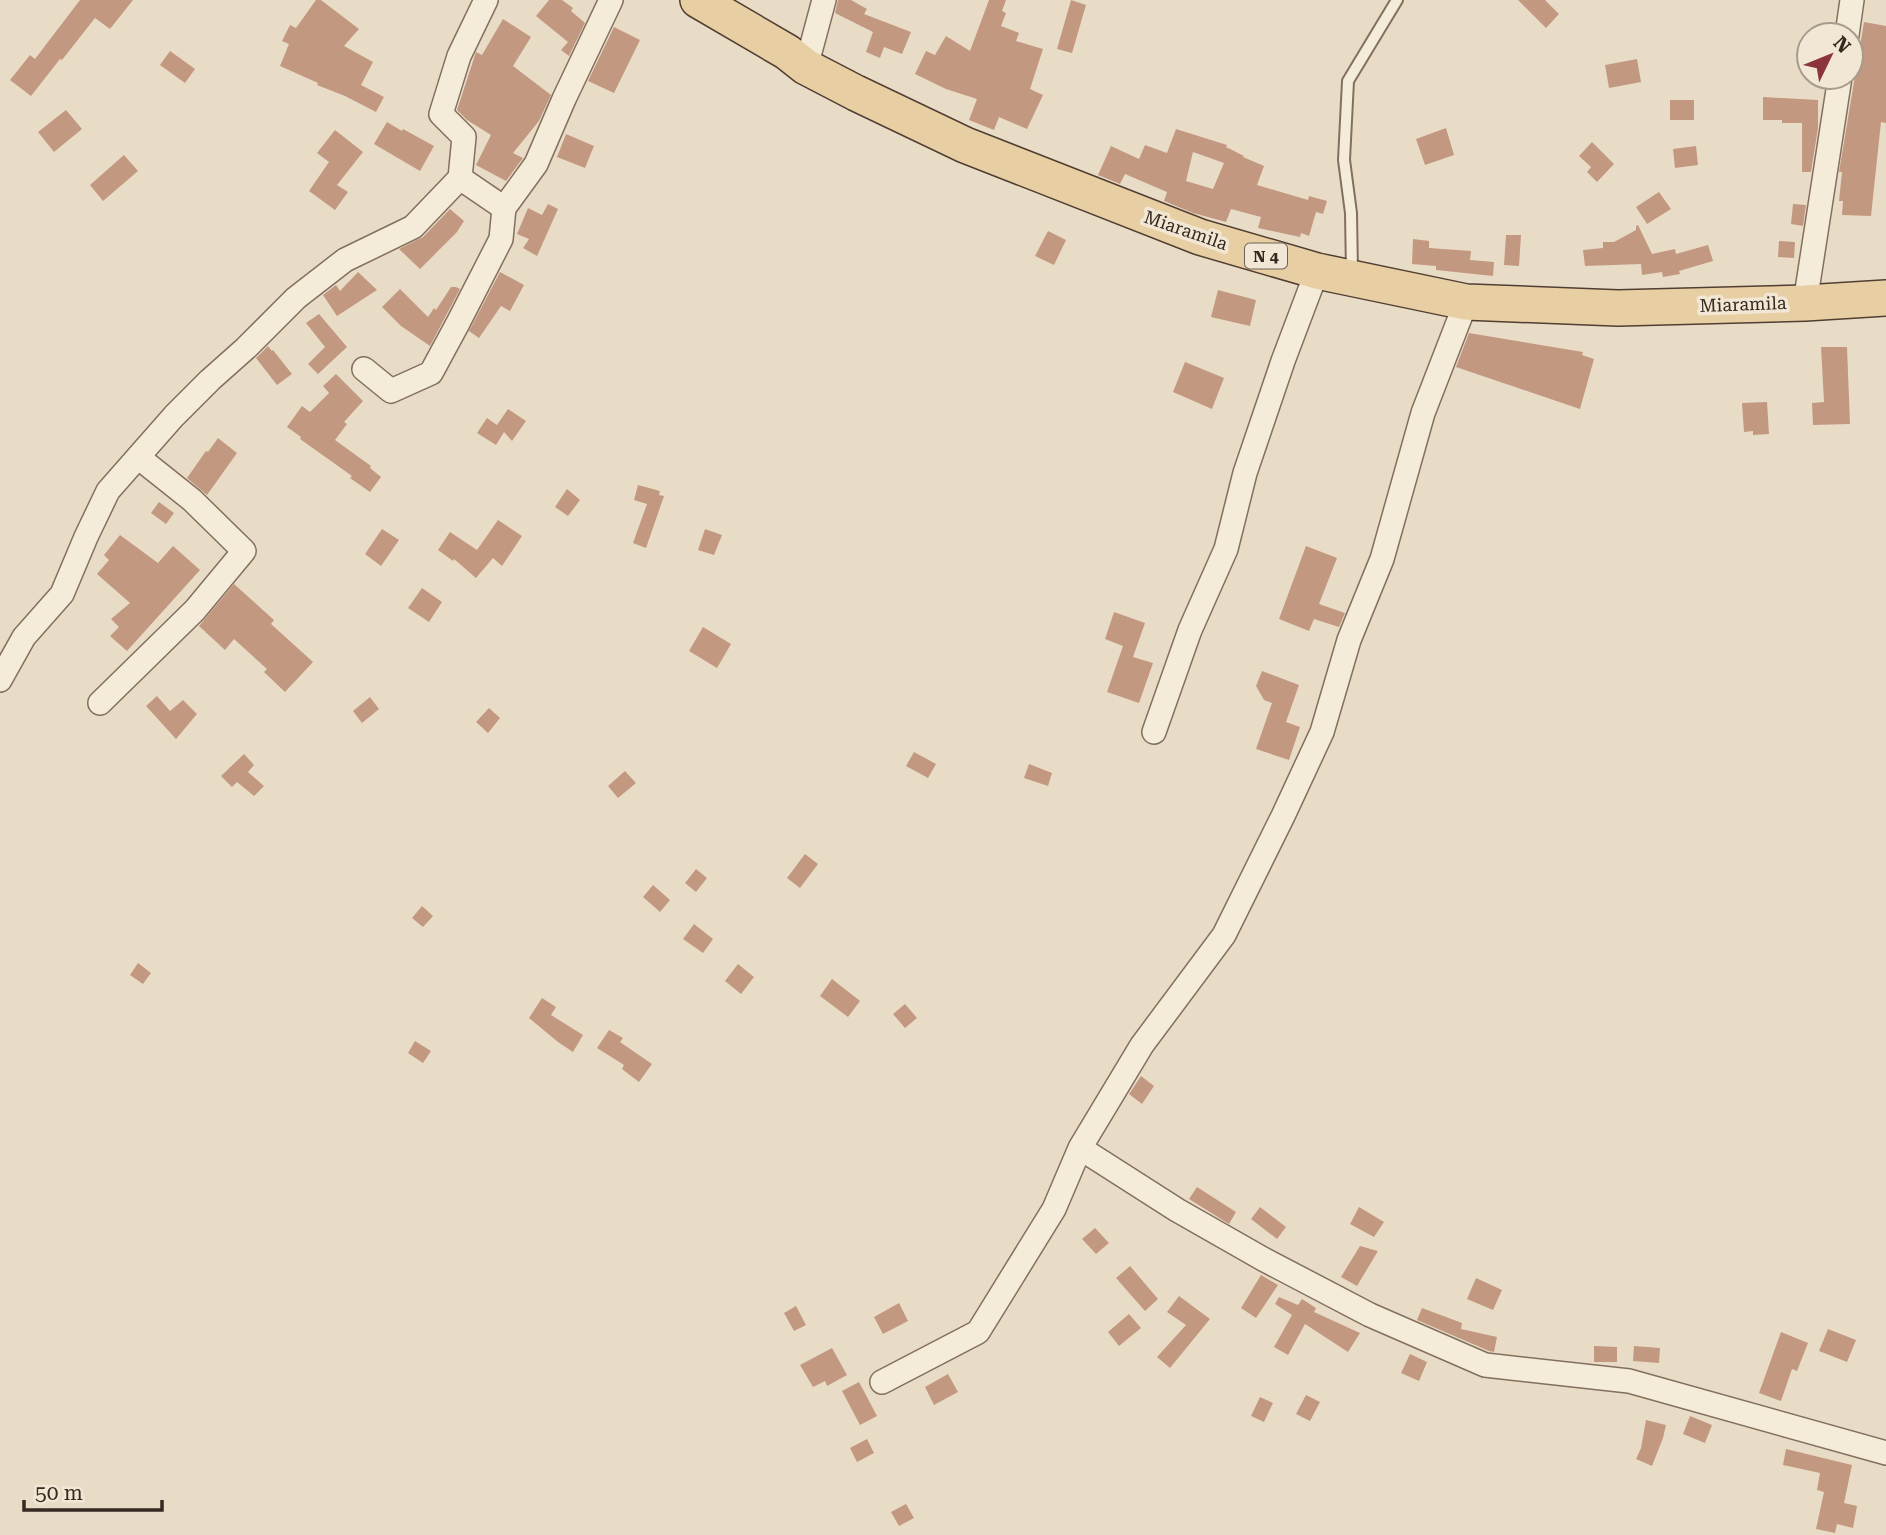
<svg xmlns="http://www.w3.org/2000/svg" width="1886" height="1535" font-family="'Roboto Serif',serif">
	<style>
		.building { fill: #c39880; fill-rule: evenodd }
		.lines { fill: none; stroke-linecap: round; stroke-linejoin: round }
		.service-casing { stroke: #836f5e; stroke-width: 14 }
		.minor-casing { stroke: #836f5e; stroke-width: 26 }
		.primary-casing { stroke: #513e32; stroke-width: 38 }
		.service { stroke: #f5ebd9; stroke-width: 10 }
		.minor { stroke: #f5ebd9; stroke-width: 23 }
		.primary { stroke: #e8cea3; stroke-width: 35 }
		.labels { text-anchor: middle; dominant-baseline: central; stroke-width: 7; stroke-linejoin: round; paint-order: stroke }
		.shield { fill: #f2e7d5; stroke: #6e6256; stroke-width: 2 }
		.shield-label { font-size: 16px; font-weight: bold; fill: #352920 }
		.street-label { font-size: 18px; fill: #352920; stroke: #f2e7d5 }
	</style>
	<rect width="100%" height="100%" fill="#e9dcc7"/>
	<path class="building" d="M80,0H133L110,29L95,18L62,60L60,59L31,96L10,80L30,55L35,59Z
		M316,0H321L359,29L344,46L373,62L361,85L384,97L376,112L345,96L317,85L318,83L280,66L289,44L282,41L290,25L296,28Z
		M549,0H562L573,8L571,11L585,23L569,56L561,50L568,42L536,16Z
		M838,0H851L867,9L864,14L911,32L902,54L884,47L880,58L866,52L873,32L835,13Z
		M989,0H1006L1002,11L1006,13L1001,26L1019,33L1016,41L1043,49L1030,89L1043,95L1027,129L999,117L994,130L969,120L977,99L946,89L915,74L926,51L935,55L946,36L970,51Z
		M1071,0L1086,5L1072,53L1057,49Z
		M1518,0H1545L1559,14L1546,28Z
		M503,19L531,37L513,66L551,95L539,121L513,153L523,158L506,181L476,165L491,135L467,120L457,110L476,52L482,55Z
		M1864,22L1886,26V123L1881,122L1871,216L1842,215L1843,201H1839L1842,172H1839Z
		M614,27L640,40L614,93L588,81Z
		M170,51L195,69L185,83L160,65Z
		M1637,59L1641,82L1609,88L1605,65Z
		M1763,97L1818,100V128L1811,172H1802V123H1782V120H1763Z
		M1670,100H1694V120H1670Z
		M66,110L82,129L54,152L38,132Z
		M387,122L402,131L403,129L434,146L420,171L374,144Z
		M1446,128L1454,155L1425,165L1416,139Z
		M1176,129L1227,145L1226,147L1244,156L1243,157L1264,166L1257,185L1308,200L1309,196L1327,201L1323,214L1316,212L1309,236L1301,233L1300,237L1258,228L1261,217L1231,209L1226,222L1193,213L1164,201L1167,192L1125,174L1120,184L1098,175L1111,146L1139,159L1145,145L1167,153ZM1193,152L1224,163L1213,189L1186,181Z
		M335,130L363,152L337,185L348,192L335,210L309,191L329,162L317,153Z
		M566,134L594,146L585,168L557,157Z
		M1592,142L1614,164L1597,182L1587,172L1591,167L1579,156Z
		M1696,146L1698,165L1675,168L1673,149Z
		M124,155L138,171L103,201L90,185Z
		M1659,192L1671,209L1647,224L1636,207Z
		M548,204L558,209L537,256L523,248L529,239L517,234L528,208L542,215Z
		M1793,204L1806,205L1803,226L1791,224Z
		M450,209L464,221L457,232L420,269L399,249L423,237Z
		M1638,225L1652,254L1675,249L1676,254L1708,245L1713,261L1679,271L1680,274L1663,277L1662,272L1642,275L1641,264L1585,266L1583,250L1603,248V242H1614L1636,230V226Z
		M1048,231L1066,240L1054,265L1035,256Z
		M1506,235H1521L1519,266L1504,265Z
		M1413,239L1429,241V248L1471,251L1470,260L1494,262L1493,276L1436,270V266L1412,264Z
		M1779,241L1795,242L1794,258L1778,257Z
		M358,272L377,290L337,316L323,295L336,285L340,291Z
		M500,272L524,285L510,311L501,306L479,338L469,331Z
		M451,287H456L460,289L430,346L401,326L382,307L400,289L428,317L434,308L436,310Z
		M1218,290L1256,300L1250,326L1211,317Z
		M319,314L347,347L318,374L308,364L325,347L306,323Z
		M1469,333L1583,352L1582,355L1594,359L1580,409L1456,367Z
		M268,346L272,351L273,350L292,374L277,385L256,358Z
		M1821,347H1847L1850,424L1813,425L1812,403L1824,402Z
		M1185,362L1224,378L1212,409L1173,392Z
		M336,374L363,401L344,422L347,424L335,440L371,466L370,468L381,477L370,492L350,478L352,476L300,439L301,437L287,427L302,406L310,412L329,393L323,386Z
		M1767,402L1769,434L1753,435V431L1744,432L1742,403Z
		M508,409L526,421L512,441L504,432L496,445L477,433L487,418L497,425Z
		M218,438L237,453L207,495L187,478L206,451L208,452Z
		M638,485L660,491L659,495L664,496L646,548L633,543L647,504L634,500Z
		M567,489L580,500L568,516L555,507Z
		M159,502L174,513L166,524L151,513Z
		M498,520L522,536L502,566L493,558L476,578L454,559L453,561L438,550L450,532L477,550Z
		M382,529L399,540L381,566L365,554Z
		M705,529L722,535L714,555L698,550Z
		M120,535L158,563L173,546L200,570L127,651L110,636L119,627L111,619L130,603L97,574L109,560L104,555Z
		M1306,546L1337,558L1319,604L1345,613L1339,627L1314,619L1309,631L1279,619Z
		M234,584L274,620L271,624L313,662L285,692L264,672L267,669L234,639L225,650L199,626Z
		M422,588L442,602L429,622L408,608Z
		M1114,612L1145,623L1133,657L1153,663L1139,703L1107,692L1123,646L1105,639Z
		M703,627L731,644L717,668L689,651Z
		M1262,671L1299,685L1286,722L1300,727L1289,760L1256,749L1272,703L1264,700L1256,686Z
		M157,696L170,711L183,700L197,714L176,739L146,706Z
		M370,697L379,709L362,723L353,711Z
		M489,708L500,718L488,733L476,722Z
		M914,752L936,764L928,778L906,766Z
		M244,754L254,765L248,772L264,786L254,796L237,782L232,787L221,776Z
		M1029,764L1052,773L1048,786L1024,778Z
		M625,771L636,783L618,798L608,786Z
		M805,854L818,864L800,888L787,878Z
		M696,869L707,878L696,892L685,883Z
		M653,885L670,900L660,912L643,897Z
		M422,906L433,916L423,927L412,918Z
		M694,924L713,939L703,953L683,939Z
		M138,963L151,973L143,984L130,975Z
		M738,964L754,977L741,994L725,981Z
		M832,979L860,1001L848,1017L820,996Z
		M542,998L556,1007L551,1015L583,1035L573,1052L558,1042L529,1018Z
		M905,1004L917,1018L905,1028L893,1014Z
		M609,1030L623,1038L620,1042L652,1064L639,1082L622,1069L624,1065L597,1048Z
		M415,1041L431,1051L423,1063L408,1053Z
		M1141,1076L1154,1086L1142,1104L1129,1094Z
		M1197,1187L1236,1212L1229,1224L1189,1199Z
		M1260,1207L1286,1227L1277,1239L1251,1219Z
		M1359,1207L1384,1222L1374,1237L1350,1224Z
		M1095,1228L1109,1243L1096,1254L1082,1239Z
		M1360,1246L1378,1251L1357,1286L1341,1277Z
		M1130,1266L1158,1299L1145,1311L1116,1278Z
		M1261,1275L1278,1285L1256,1318L1241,1308Z
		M1476,1278L1502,1290L1493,1310L1467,1299Z
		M1179,1296L1210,1319L1170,1368L1157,1357L1186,1325L1167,1312Z
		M1279,1297L1298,1305L1302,1299L1316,1308L1314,1312L1360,1333L1348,1352L1305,1324L1288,1355L1274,1347L1292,1315L1275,1304Z
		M899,1303L908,1321L883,1334L874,1317Z
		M796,1306L806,1325L794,1331L784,1313Z
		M1422,1308L1462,1323L1461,1329L1497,1337L1494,1352L1489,1351L1417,1320Z
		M1129,1314L1141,1328L1119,1346L1108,1332Z
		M1828,1329L1856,1340L1847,1362L1819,1351Z
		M1781,1332L1808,1343L1797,1371L1792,1369L1781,1401L1759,1393Z
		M1594,1346L1617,1347V1362H1594Z
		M1634,1346L1660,1348L1659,1363L1633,1361Z
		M832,1348L847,1375L827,1386L825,1381L813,1387L800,1365Z
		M1410,1354L1427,1362L1419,1381L1401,1373Z
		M948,1374L958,1392L934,1405L925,1387Z
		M859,1382L877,1416L860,1425L842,1391Z
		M1306,1395L1320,1402L1310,1421L1296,1414Z
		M1260,1397L1273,1403L1264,1422L1251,1416Z
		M1690,1416L1712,1425L1705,1443L1683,1434Z
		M1646,1420L1666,1425L1663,1438L1652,1466L1636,1459L1641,1448Z
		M867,1439L874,1453L857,1462L850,1448Z
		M1786,1449L1852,1465L1844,1503L1857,1506L1853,1528L1837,1524L1835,1533L1816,1529L1824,1492L1817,1490L1820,1473L1783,1465Z
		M906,1504L914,1518L899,1526L891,1512Z"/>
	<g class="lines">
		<g class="service-casing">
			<path id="service" d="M1352,273L1351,213L1344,160L1348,81L1397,0"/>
		</g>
		<g class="minor-casing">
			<path id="minor" d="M1847,35L1852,0
				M806,67L824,0
				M504,208L536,164L564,99L611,0
				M1805,303L1840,77
				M364,369L391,391L431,373L458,323L501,239L504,208L460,178
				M0,680L24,637L62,594L86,537L108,491L174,416L210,380L246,348L296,298L345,260L413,227L460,178L464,137L441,114L459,56L486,0
				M100,703L195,610L244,551L192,500L138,457
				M1154,732L1190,630L1226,549L1245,473L1283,361L1317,271
				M1080,1148L1177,1210L1263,1259L1370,1315L1485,1365L1629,1381L1886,1453
				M882,1382L978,1332L1054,1209L1080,1148L1142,1045L1224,935L1283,816L1322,732L1349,640L1382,559L1423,413L1466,302"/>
		</g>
		<g class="primary-casing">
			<path id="primary" d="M698,0L787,52L806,67L856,93L965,145L1200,237L1317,271L1466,302L1618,308L1805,303L1886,298"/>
		</g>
		<use href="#service" class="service"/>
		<use href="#minor" class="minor"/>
		<use href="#primary" class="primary"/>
	</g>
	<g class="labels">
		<rect class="shield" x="1245" y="243.5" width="42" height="25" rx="5"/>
		<g class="shield-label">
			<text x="1266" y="256">N 4</text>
		</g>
		<g class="street-label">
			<text transform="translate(1186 230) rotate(19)">Miaramila</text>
			<text transform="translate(1743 304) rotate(-2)">Miaramila</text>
		</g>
	</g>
	<g transform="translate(1830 56) rotate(47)"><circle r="33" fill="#f2e7d5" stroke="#a69b8d" stroke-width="2"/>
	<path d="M0-5L12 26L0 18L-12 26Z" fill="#8b343b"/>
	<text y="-10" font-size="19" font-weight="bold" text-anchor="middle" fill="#352920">N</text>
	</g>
	<path d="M24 1500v10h138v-10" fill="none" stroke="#352920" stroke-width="3.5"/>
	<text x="35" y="1500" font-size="21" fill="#352920" stroke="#f2e7d5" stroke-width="5" paint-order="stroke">50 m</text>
</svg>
